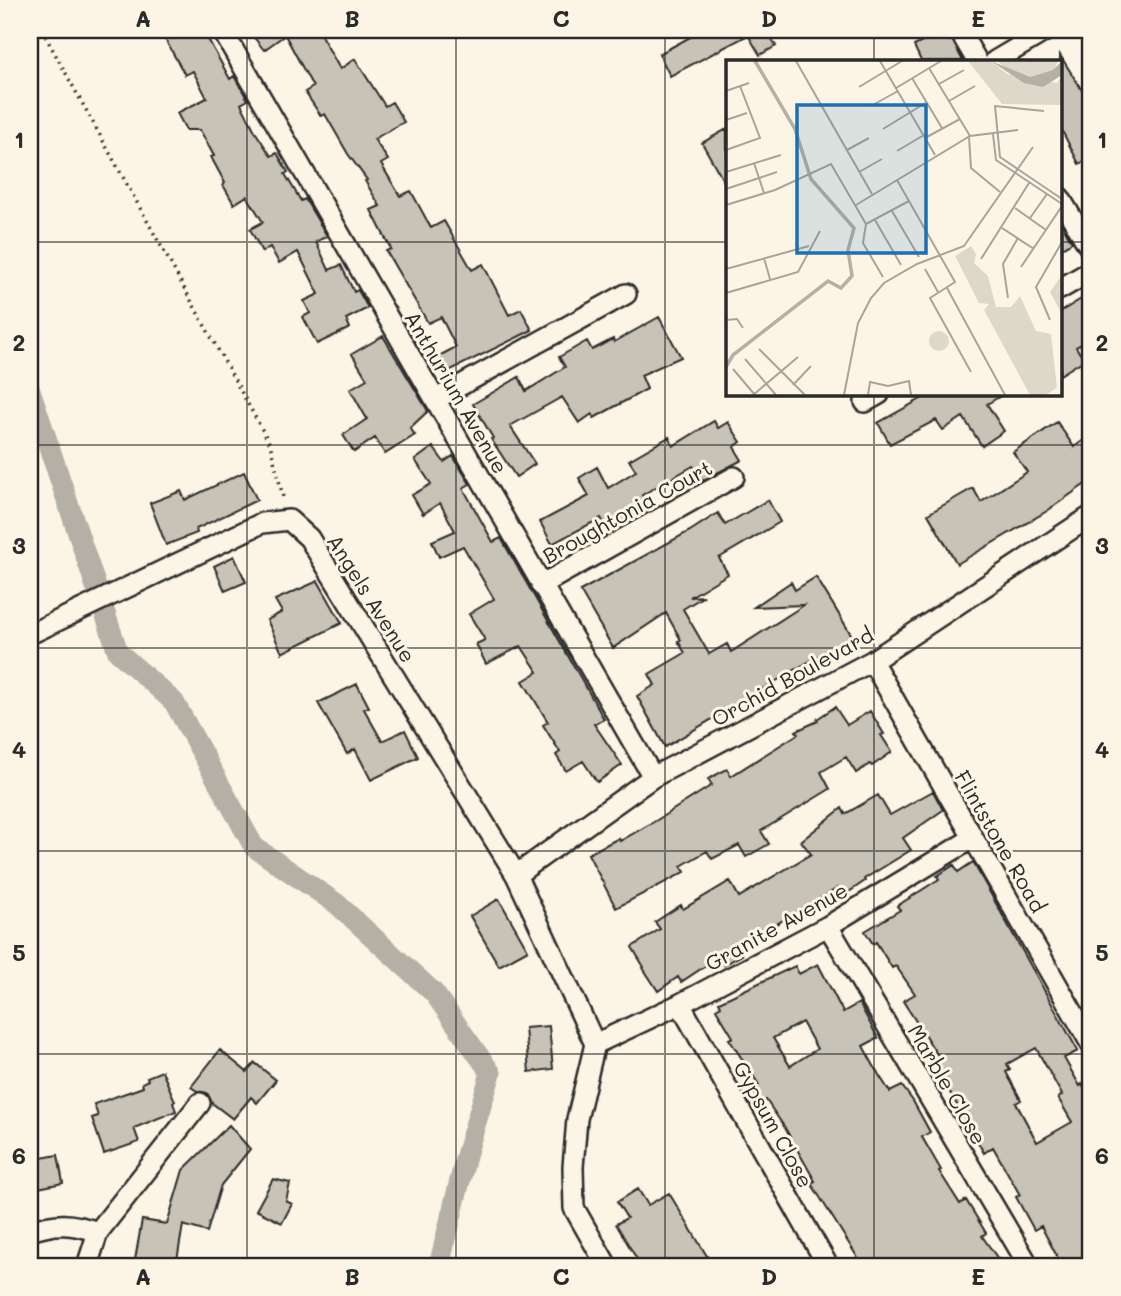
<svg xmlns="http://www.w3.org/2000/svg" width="1121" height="1296" font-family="Mali,sans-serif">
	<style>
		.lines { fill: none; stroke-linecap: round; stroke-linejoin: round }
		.canal { stroke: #b4b0a5; stroke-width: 21 }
		.building { fill: #c8c3b7; stroke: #2b2b2b; stroke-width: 2; fill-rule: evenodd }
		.street-casing { stroke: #2b2b2b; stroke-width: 24 }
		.path { stroke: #2b2b2b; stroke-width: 3.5; stroke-dasharray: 2 5; stroke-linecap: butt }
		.street { stroke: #fcf5e5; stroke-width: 19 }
		.grid { fill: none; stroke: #2b2b2b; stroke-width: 2; stroke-opacity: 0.55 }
		.labels { text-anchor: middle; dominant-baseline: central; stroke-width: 6; stroke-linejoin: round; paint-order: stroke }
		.street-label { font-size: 21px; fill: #2b2b2b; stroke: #fcf5e5 }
		.inset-river { fill: none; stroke: #b4b0a5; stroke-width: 3.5 }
		.inset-road { fill: none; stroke: #a8a49b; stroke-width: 2 }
		.view { fill: #1f6fb2; fill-opacity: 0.15; stroke: #1f6fb2; stroke-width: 3.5 }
		.inset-edge { fill: none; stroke: #2b2b2b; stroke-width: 3.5 }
		.neatline { fill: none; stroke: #2b2b2b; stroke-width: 2.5 }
		.grid-label { font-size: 23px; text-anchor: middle; font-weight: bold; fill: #2b2b2b }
	</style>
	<rect width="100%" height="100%" fill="#fcf5e5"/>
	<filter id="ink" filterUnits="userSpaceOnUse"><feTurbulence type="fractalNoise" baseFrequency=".0143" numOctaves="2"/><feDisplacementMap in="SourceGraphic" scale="14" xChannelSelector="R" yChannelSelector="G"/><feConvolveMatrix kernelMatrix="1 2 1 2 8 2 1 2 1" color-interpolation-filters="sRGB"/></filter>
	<g filter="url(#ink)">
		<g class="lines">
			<path class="canal" d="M30,390L118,652L174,702L254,847L337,904L434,993L491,1073L467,1152L439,1266"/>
		</g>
		<path class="building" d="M160,30H203L230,79L234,76L248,100L241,104L256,133L271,156L277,153L288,172L285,174L301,201L305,199L327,236L316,242L329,270L341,265L354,292L358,290L368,308L346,319L350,328L317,344L303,317L310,313L304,301L319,294L298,252L279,263L270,247L262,252L250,229L263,222L247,196L234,204L223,185L225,183L211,157L214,156L200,130H186L177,113L207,98L193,71L185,75Z
			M248,30H318L340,69L355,59L385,106L392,102L404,122L374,139L388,160L381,164L400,196L411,191L431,228L444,221L472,270L483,264L509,315L521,309L532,330L447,372L439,356L456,347L441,317L428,323L386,251L391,249L371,210L380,206L365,181L367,180L348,154L325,114L321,116L305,92L313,87L285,35L264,50Z
			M703,30H767L776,46L760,55L748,35L670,76L659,54Z
			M947,30L963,61H921L914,46Z
			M1060,55L1091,105V158L1079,164L1060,127Z
			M727,129V187L702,143Z
			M1060,221L1072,242L1060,249Z
			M1091,293V338L1076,347L1084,360L1060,375V312Z
			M659,317L681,357L641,375L647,389L594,418L592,414L579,423L562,397L510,426L535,464L516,477L491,439L493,438L473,404L519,377L526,391L565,367L559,357L587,341L592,350L613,339L614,342Z
			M383,336L428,411L410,428L415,435L385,454L375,438L354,452L343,435L367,419L350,389L367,379L352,354Z
			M930,394H1004L987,404L1004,431L982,446L963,417L943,430L936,420L890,444L878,423Z
			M714,421L718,428L728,422L741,442L734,447L742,460L702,481L693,466L642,495L649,506L608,530L601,518L552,544L540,522L589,496L579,478L597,467L608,488L636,471L629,460L669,437L673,446Z
			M1057,422L1074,447L1091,435V480L1047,511L957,564L928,514L973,488L981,502L1027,472L1013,452Z
			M433,447L444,462L453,456L470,484L463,488L493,542L501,538L604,719L594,724L622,765L597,782L583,761L566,771L556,755L560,752L543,725L548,722L523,681L538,672L521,646L486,664L476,644L485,640L469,614L494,599L463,546L439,557L432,541L455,531L440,503L423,514L412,495L431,484L415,460Z
			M244,472L257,500L196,529L197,533L166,545L150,503L181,491L185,500Z
			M768,500L780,522L719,558L728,574L690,597L704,596L683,609L709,654L727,644L731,652L804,605L754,607L791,582L795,590L816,577L852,636L665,747L637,696L655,685L649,674L685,653L678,641L681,640L666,613L613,648L580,591L690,531L718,513L725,525Z
			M234,556L246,582L225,591L214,566Z
			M318,581L342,623L282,653L267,620L282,612L275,600Z
			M357,684L369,707L364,709L382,741L405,730L418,757L371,780L355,749L347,754L318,703Z
			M835,707L847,725L870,711L884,734L881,735L892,752L872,766L870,764L856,773L846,757L821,772L830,789L761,831L769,844L746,857L739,845L712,859L707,851L681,866L685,872L616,908L588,854L619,838L620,841L657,820L712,785L708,779L727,769L731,776L798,734L796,731L818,721L817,719Z
			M933,791L943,810L903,838L911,850L864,879L865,881L843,896L838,888L737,947L742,955L724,965L719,957L681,982L678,977L658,991L643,968L644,967L632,947L660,929L655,922L681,905L683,909L730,881L739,897L811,854L801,841L842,808L845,814L878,795L890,815Z
			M973,862L1078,1051L1064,1058L1080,1086L1082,1084L1084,1088L1091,1084V1266H1062L1041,1226L1034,1230L1016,1197L1020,1195L993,1147L984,1153L947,1087L950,1085L936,1062L940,1059L903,1001L915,994L896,966L892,968L876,942L873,944L865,931L900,910L897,906L939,879L937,876L954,865L958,872ZM1036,1048L1062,1095L1058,1098L1072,1122L1037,1142L1016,1103L1021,1100L1006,1072L1010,1070L1007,1064Z
			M499,899L528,950L499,966L470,916Z
			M818,964L843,1012L859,1003L878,1038L863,1046L879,1075L890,1092L902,1086L913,1101L930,1132L922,1137L941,1170L939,1171L960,1204L966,1200L986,1233L982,1236L1003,1266H863L811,1183L815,1181L785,1128L766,1100L760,1103L752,1089L759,1085L729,1039L733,1037L716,1009L721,1006L719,1002L795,966L799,974ZM802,1022L817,1049L790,1066L773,1038Z
			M549,1026L553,1069L529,1072L525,1028Z
			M220,1050L247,1072L255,1063L276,1080L257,1103L251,1097L233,1119L212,1103L207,1093L197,1091L191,1087Z
			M162,1071L175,1101L173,1103L176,1111L134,1128L139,1142L104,1154L92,1118L98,1116L94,1104L143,1087L142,1083L148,1080L147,1077Z
			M229,1125L250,1149L221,1185L207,1232L183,1225L176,1266L135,1260L142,1220L167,1224L183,1170Z
			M58,1155L63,1183L33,1189L30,1160Z
			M273,1179L290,1183L286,1201L292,1204L282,1223L256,1210Z
			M638,1189L648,1205L669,1193L713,1266H641L616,1224L627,1218L617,1202Z"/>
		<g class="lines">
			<g class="street-casing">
				<path id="street" d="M222,30L653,777
					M959,30L977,61
					M995,61L1047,30
					M1060,198L1091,250
					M1060,289L1091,271
					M436,399L626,294
					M865,402L879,394
					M541,585L734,477
					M30,634L262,523L289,520L309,538L516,875L595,1044L577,1119L573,1167L574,1208L607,1266
					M872,661L1091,1044
					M516,875L653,777L872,661L1091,516
					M828,926L1029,1266
					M680,1004L828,1266
					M595,1044L680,1004L828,926L973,838
					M30,1231C57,1222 71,1223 98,1232
					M87,1266L98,1232L200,1103"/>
			</g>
			<path class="path" d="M42,30L270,444L284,501"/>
			<use href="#street" class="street"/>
		</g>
	</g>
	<path class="grid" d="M247,30V1266M456,30V1266M665,30V1266M874,30V61M30,242H727M1060,242H1091M874,394V1266M30,445H1091M30,648H1091M30,851H1091M30,1054H1091"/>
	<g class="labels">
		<g class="street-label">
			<text transform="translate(457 392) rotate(60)">Anthurium Avenue</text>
			<text transform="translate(627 511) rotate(-29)">Broughtonia Court</text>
			<text transform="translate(372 598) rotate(58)">Angels Avenue</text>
			<text transform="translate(792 676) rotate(-29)">Orchid Boulevard</text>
			<text transform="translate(1001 841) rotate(60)">Flintstone Road</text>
			<text transform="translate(776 926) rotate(-29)">Granite Avenue</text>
			<text transform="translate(948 1084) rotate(60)">Marble Close</text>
			<text transform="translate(774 1124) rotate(61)">Gypsum Close</text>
		</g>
	</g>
	<g transform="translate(726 60)">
		<rect width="336" height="336" fill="#fcf5e5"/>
		<path d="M242,1H265L281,14L331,23L336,15V45L276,44ZM271,1H332L328,10L304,17L285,12ZM245,186L250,194L248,203L262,216L270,247H285L294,236L310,271L325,274L331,328L319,335H304L258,250L263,244L253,243L229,196ZM336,215V254L324,232ZM203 281a10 10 0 1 1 20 0a10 10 0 1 1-20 0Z" fill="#ded8ca"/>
		<path d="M265,1L304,17L327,10L336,1V15L317,27L298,23Z" fill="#b4b0a5"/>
		<path class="inset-river" d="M0,307L7,295L102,221L115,228L126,216L122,190L128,168L85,119L69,69L29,1"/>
		<path class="inset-road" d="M70,1L146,134M154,1L209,95M203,8L244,76M186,18L216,68M213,24L238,10M133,27L176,1M170,28L215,1M0,31L23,23M223,41L249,26M145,46L172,31M318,51L269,46L274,97L336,139M0,60L21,53M157,69L201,42M267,74L270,100L336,144M243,77L245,108L274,132M199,78L234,59M0,90L34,78L14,26M121,90L143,78M171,91L198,75M28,103L38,133M0,112L55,95M133,112L156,99M171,120L229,222L204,238L245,312M0,129L51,112M0,145L49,130L105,104L140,164L137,183L157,217M130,145L244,76L292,70M289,148L320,170M166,151L193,197M304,158L321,134M149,160L175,205M140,164L183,141M276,168L308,189M38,198L44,219M255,199L303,123M295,207L336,146M0,209L83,186M199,209L212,232M221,228L279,335M0,233L72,212L94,171M282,238L277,204L292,178M0,260L11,259L17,268M324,260L310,227L336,182M33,289L79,335M19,299L50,335M7,309L29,335M67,325L85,306M27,335L72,297M118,335L132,263L145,238L158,223L191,204L238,186L307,87M142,335L144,322L162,326L183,321L185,335"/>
		<path class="view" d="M71,45H200V193H71Z"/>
		<rect width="336" height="336" class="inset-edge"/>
	</g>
	<rect width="1121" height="1296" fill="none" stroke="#fcf5e5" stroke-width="77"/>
	<rect x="38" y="38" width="1044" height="1220" class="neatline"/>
	<g class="grid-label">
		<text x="143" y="27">A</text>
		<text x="352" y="27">B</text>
		<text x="561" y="27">C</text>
		<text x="769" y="27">D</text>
		<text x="978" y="27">E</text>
		<text x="19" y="148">1</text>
		<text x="1102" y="148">1</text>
		<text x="19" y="351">2</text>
		<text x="1102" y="351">2</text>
		<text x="19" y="554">3</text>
		<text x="1102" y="554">3</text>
		<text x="19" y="758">4</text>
		<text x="1102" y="758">4</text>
		<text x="19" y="961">5</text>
		<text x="1102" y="961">5</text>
		<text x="19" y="1164">6</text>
		<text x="1102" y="1164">6</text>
		<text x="143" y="1285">A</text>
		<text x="352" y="1285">B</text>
		<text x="561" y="1285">C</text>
		<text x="769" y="1285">D</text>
		<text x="978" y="1285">E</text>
	</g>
</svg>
